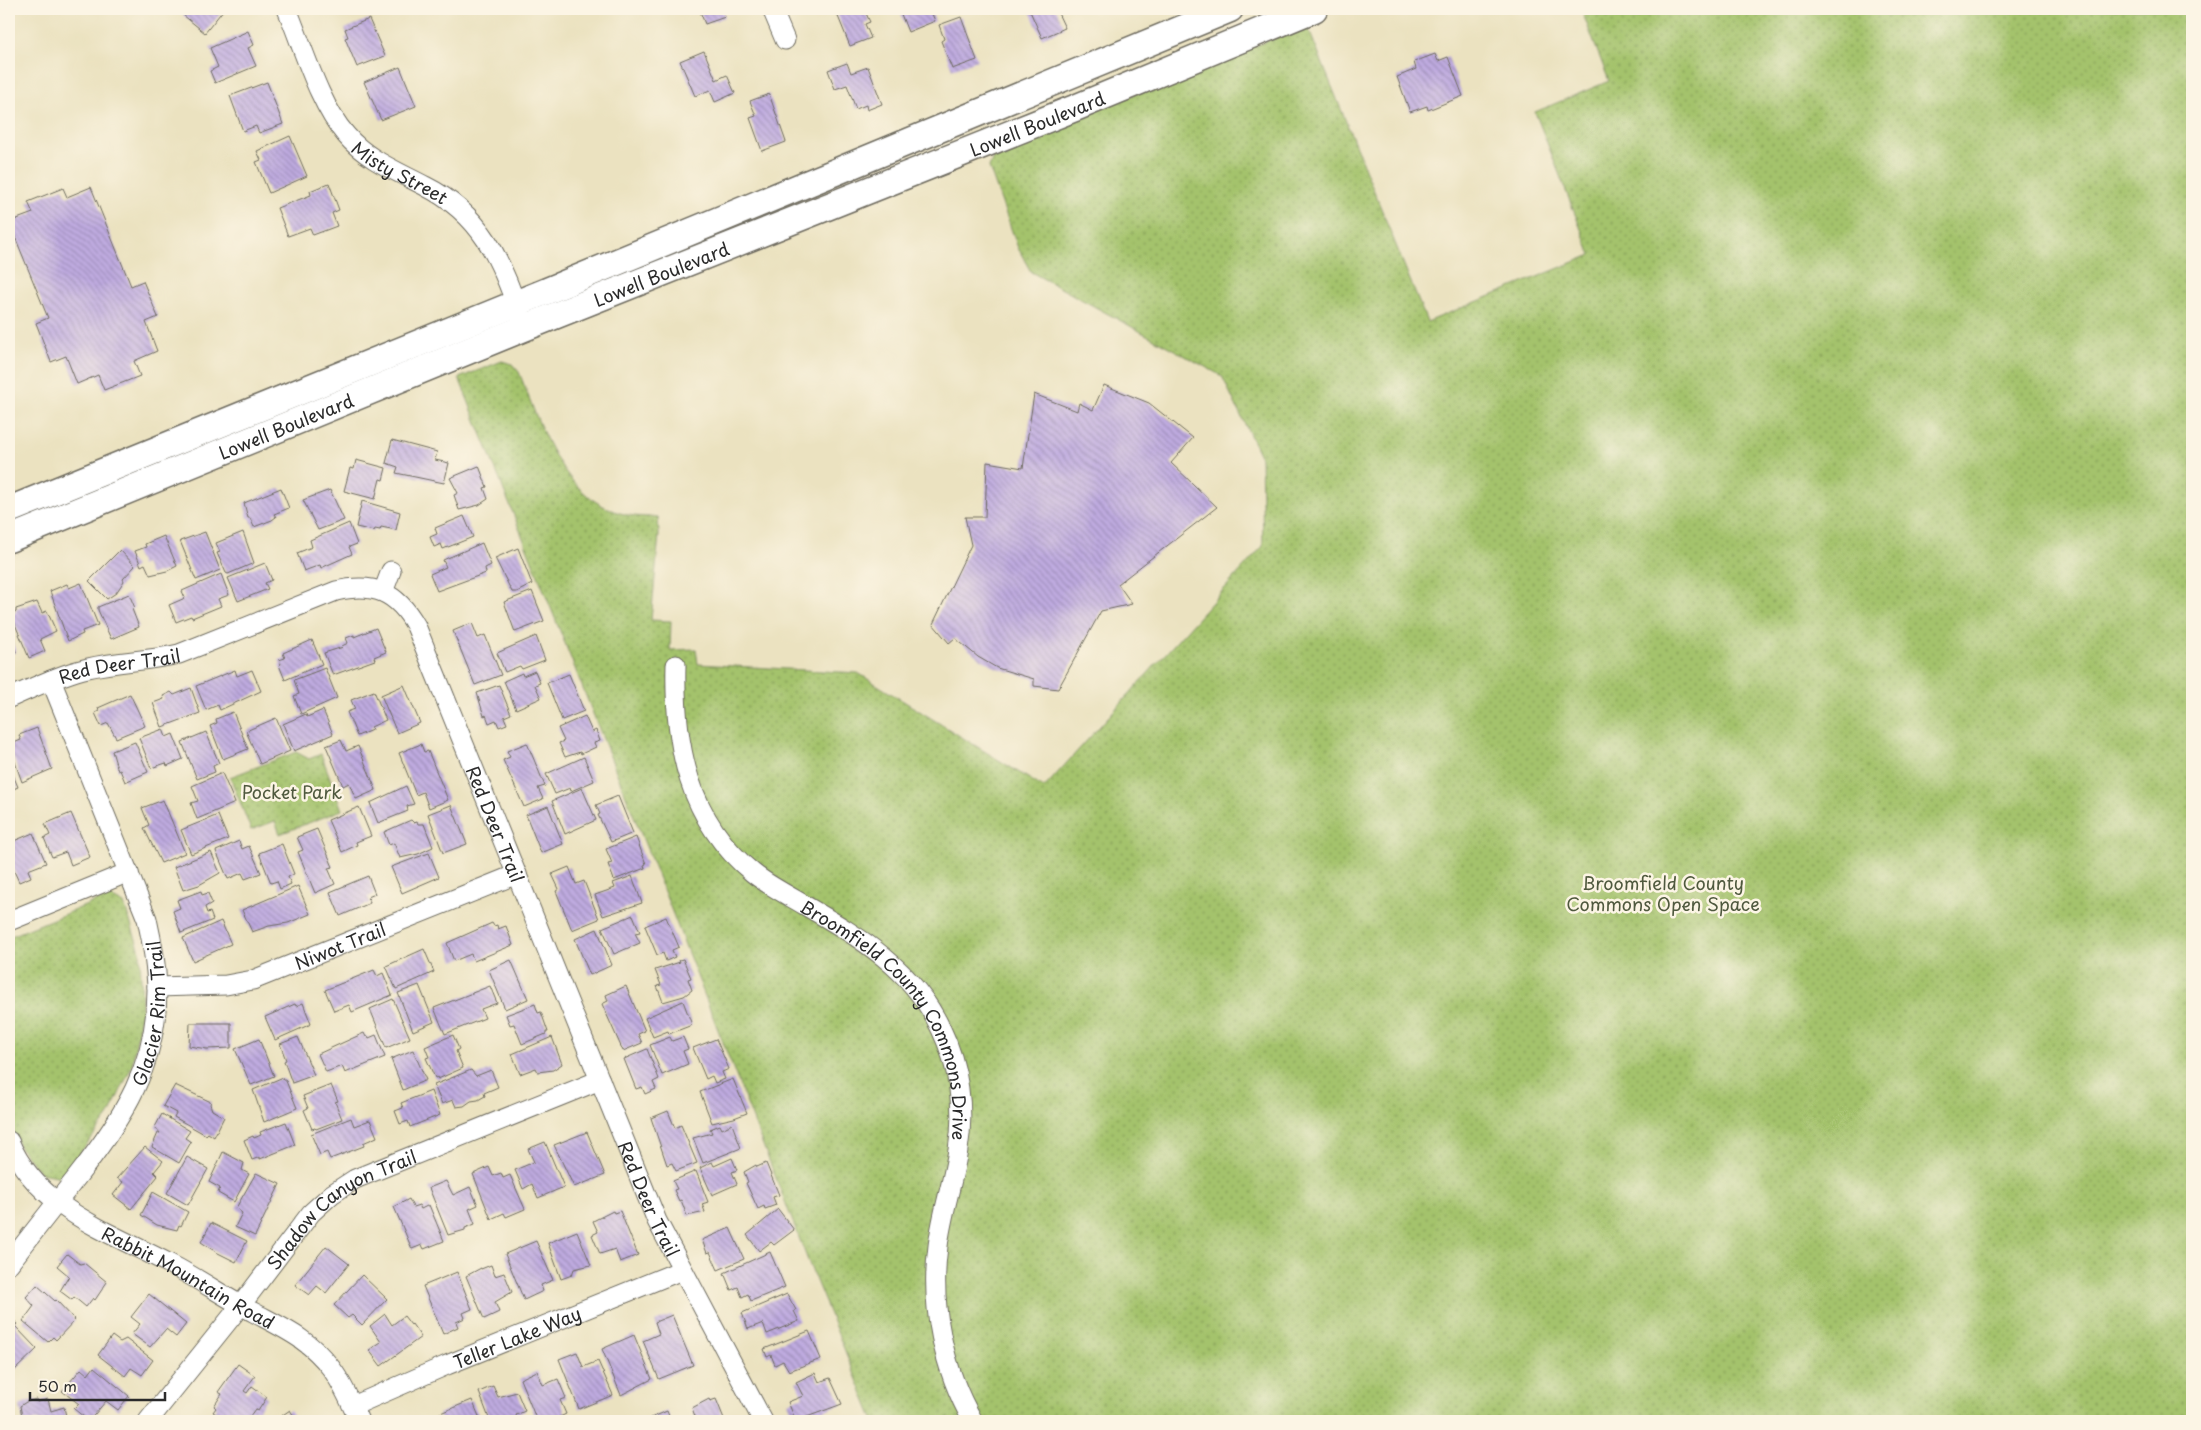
<svg xmlns="http://www.w3.org/2000/svg" width="2201" height="1430" font-family="'Playpen Sans',sans-serif">
	<style>
		.park { fill: url(#park-dots); stroke: #68774c }
		.building { fill: url(#building-back-hatch) }
		.lines { fill: none; stroke-linecap: round; stroke-linejoin: round }
		.street-casing { stroke: #6e6b5f; stroke-width: 21 }
		.secondary-casing { stroke: #6e6b5f; stroke-width: 29 }
		.street { stroke: #fff; stroke-width: 19 }
		.secondary { stroke: #fff; stroke-width: 26 }
		.labels { text-anchor: middle; dominant-baseline: central; stroke-width: 5; stroke-linejoin: round; paint-order: stroke }
		.street-label { font-size: 18px; fill: #2b2b2b; stroke: #fcf5e5 }
		.park-label { font-size: 18px; fill: #4f593e; stroke: #fcf5e5 }
	</style>
	<defs>
		<pattern id="park-dots" width="8" height="8" patternUnits="userSpaceOnUse" patternTransform="scale(1.25)"><rect width="8" height="8" fill="#a4c36c"/><path d="M2 2h.1M6 6h.1" fill="none" stroke="#869f59" stroke-width="1.8" stroke-linecap="round"/></pattern>
		<pattern id="building-back-hatch" width="6" height="6" patternUnits="userSpaceOnUse" patternTransform="scale(1.25)"><rect width="6" height="6" fill="#bfabe0"/><path d="M-1 5l2 2M0 0l6 6M5-1l2 2" fill="none" stroke="#9b8bb6"/></pattern>
	</defs>
	<rect width="100%" height="100%" fill="#fcf5e5"/>
	<filter id="ink" filterUnits="userSpaceOnUse"><feTurbulence type="fractalNoise" baseFrequency=".02" numOctaves="2"/><feDisplacementMap in="SourceGraphic" scale="10" xChannelSelector="R" yChannelSelector="G"/><feConvolveMatrix kernelMatrix="1 2 1 2 8 2 1 2 1" color-interpolation-filters="sRGB"/></filter>
	<filter id="wash" filterUnits="userSpaceOnUse"><feTurbulence type="fractalNoise" baseFrequency=".0096" numOctaves="4" result="noise"/><feDisplacementMap in="SourceGraphic" scale="20" xChannelSelector="R" yChannelSelector="G"/><feGaussianBlur stdDeviation="1.12" result="paint"/><feColorMatrix in="noise" values="0 0 0 0 0 0 0 0 0 0 0 0 0 0 0 0 0 1.4 0 .05"/><feComposite in="paint" operator="in"/></filter>
	<g filter="url(#wash)">
		<rect width="100%" height="100%" fill="#ebe2c0"/>
		<path class="park" d="M1581,9H2192V1421H874L814,1276L669,904L459,378L502,361L512,364L519,372C541,427 562,501 628,515C637,517 649,517 658,517L659,535L651,620L671,621L670,650L696,649L698,664L858,673L1044,788L1263,546L1261,458L1222,376L1031,272L1018,248L989,167L996,150L1307,25L1427,322L1591,255L1535,112L1609,81Z
			M296,752L309,759L321,754L342,810L280,834L275,821L251,830L230,777Z
			M109,896L124,904L140,951L142,1009L132,1066L109,1115L62,1177L40,1173L19,1146L9,1119V937Z"/>
		<g id="blocks">
			<path class="building" d="M183,9H224L205,33L183,15L186,11Z
				M699,9H722L725,17L705,24Z
				M835,9H864L870,22L865,24L871,38L850,46Z
				M899,9H930L935,21L908,32Z
				M1029,9H1056L1065,28L1042,38Z
				M961,17L977,60L952,69L941,41L944,39L939,25Z
				M369,19L385,56L357,67L345,38L348,37L345,29Z
				M248,31L254,45L248,48L256,66L215,83L210,71L218,67L210,48Z
				M704,51L716,80L727,75L735,93L715,102L710,90L695,96L680,61Z
				M1435,54L1438,61L1448,57L1463,96L1428,110L1427,106L1410,112L1397,77L1416,69L1414,62Z
				M847,63L851,73L868,67L882,104L867,110L866,105L856,109L847,85L835,89L828,70Z
				M400,67L416,106L381,120L364,82Z
				M267,82L283,124L259,133L256,126L243,131L230,96Z
				M769,94L786,142L762,151L750,118L756,116L750,101Z
				M290,136L307,176L269,193L256,162L261,160L257,151Z
				M329,183L339,210L332,213L337,226L313,235L310,228L288,236L277,208L311,195L310,191Z
				M91,187L131,286L143,281L158,317L146,322L157,351L134,361L140,376L104,390L98,375L77,384L66,356L51,362L36,323L48,318L9,222L33,213L28,202L63,188L67,197Z
				M1104,385L1149,403L1193,438L1171,463L1217,507L1118,584L1132,604L1101,611L1058,689L1034,686V679L997,668L978,657L955,638L949,643L933,624L971,545L965,517H985L987,462L1023,468L1034,394L1077,411L1079,403L1093,410Z
				M392,440L437,452L435,460L449,463L444,483L396,473L398,467L386,463Z
				M356,460L386,468L383,480L380,479L375,499L344,491L350,468L354,469Z
				M479,466L487,487L484,488L488,499L479,505L459,510L454,495L458,493L450,478Z
				M281,488L289,508L274,514L276,517L272,520L254,527L250,518H248L244,503Z
				M330,490L344,520L318,530L303,500Z
				M362,501L400,512L396,530L381,527L380,530L375,529L374,531L356,527Z
				M464,516L473,537L443,549L441,544L434,547L430,537L437,534L435,528Z
				M349,523L357,544L349,547L352,554L321,568L320,565L304,571L297,553L312,547L310,540Z
				M205,532L220,570L196,580L180,541Z
				M243,532L254,563L228,574L226,573L217,553L220,552L216,543Z
				M164,536L177,566L167,571L150,575L145,564L141,566L135,551L146,547L145,544Z
				M482,543L491,565L485,568L486,573L437,591L430,574L446,567L443,560Z
				M518,548L532,584L517,592H512L495,558Z
				M120,550L135,566L123,579L124,581L116,593L107,599L89,581Z
				M265,563L272,580L265,583L268,589L238,601L228,578Z
				M221,574L229,595L218,599L221,606L192,618L191,616L176,622L169,605L185,598L182,591Z
				M81,583L98,625L82,631L83,634L68,641L50,591L67,584L69,588Z
				M532,591L544,621L515,632L504,602Z
				M129,594L135,608L132,609L139,627L111,639L98,610V607Z
				M37,602L42,613L47,611L56,631L40,639L45,651L29,658L12,617H13L12,614L16,612V609Z
				M472,623L478,638L485,635L501,675L475,685L453,631Z
				M376,628L386,652L374,657L375,660L333,675L324,653L343,647L342,646L348,643L346,638L354,635V637Z
				M9,634L16,652L9,655Z
				M536,636L545,660L522,669L520,666L505,672L497,653Z
				M312,640L322,664L285,680L279,665L281,664L279,660L285,658L283,653Z
				M325,668L337,698L301,714L294,696L299,694L294,680Z
				M235,670L237,676L252,670L261,691L220,710L218,705L206,710L196,686Z
				M535,671L540,683L535,685L541,698L516,709L504,681L522,673L523,676Z
				M569,674L584,711L562,720L547,683Z
				M404,685L420,723L397,733L381,695Z
				M499,685L511,714L504,717L507,724L499,727L496,720L489,723L486,715L484,716L477,693Z
				M191,688L200,713L162,727L153,703L164,699L163,696L171,692L174,695Z
				M374,691L386,720L371,727L372,730L357,736L347,712L355,709L351,700Z
				M130,694L145,726L116,738L108,723L101,726L95,713L99,711L98,708Z
				M323,710L333,734L294,751L283,724L306,714L307,717Z
				M233,712L248,749L223,759L210,726L217,723L216,719Z
				M585,716L592,732L596,730L600,741L594,743L596,747L581,754L580,752L565,757L559,743L564,741L558,728Z
				M276,718L290,751L260,764L246,731Z
				M37,728L52,769L22,782L9,745L21,740L19,735Z
				M163,729L166,737L173,734L183,759L167,766L166,763L151,768L139,738Z
				M206,732L219,763L213,766L215,772L197,779L182,742Z
				M341,740L346,751L358,746L376,790L356,799L349,783L343,786L326,746Z
				M135,742L148,772L125,782L120,770L118,771L112,751Z
				M527,743L545,786L538,788L543,799L524,807L503,760L510,757L507,751Z
				M421,744L424,752L428,751L448,800L429,808L423,792L416,795L399,753Z
				M584,757L594,781L571,791L570,788L555,794L546,774Z
				M9,765L18,787L9,791Z
				M222,773L235,803L197,819L191,803L198,801L192,786Z
				M406,786L414,804L407,806L408,811L378,823L370,803Z
				M582,788L596,820L565,834L552,801Z
				M618,796L633,833L611,842L598,815L600,814L596,805Z
				M163,800L185,853L161,863L144,828L149,825L142,808Z
				M451,805L467,844L443,853L428,814Z
				M548,806L563,844L541,853L526,815Z
				M359,807L371,836L356,842L357,845L342,852L328,820Z
				M71,813L90,857L71,865L66,852L52,857L44,838L50,835L45,824Z
				M218,815L228,839L191,854L181,830Z
				M411,820L414,823L417,822L418,824H424L433,847L418,854L400,858L394,843L389,845L384,832Z
				M317,829L333,867L328,868L335,884L315,893L298,852L303,850L297,837Z
				M33,833L46,863L28,870L31,877L19,882L9,860V843Z
				M636,837L646,864L644,865L645,868L614,880L608,864L612,863L606,849Z
				M239,841L242,849L249,846L261,873L245,879L242,873L228,879L216,851Z
				M282,844L294,874L288,877L291,884L280,889L277,881L271,883L259,853Z
				M211,852L220,873L199,885L183,890L174,867Z
				M429,853L439,877L402,893L391,867Z
				M569,867L576,884L584,881L599,919L572,930L556,891L559,889L552,874Z
				M368,876L375,894L368,897L370,903L340,916L330,892Z
				M632,876L642,903L603,916L595,895L615,888L613,883Z
				M298,886L310,914L288,923L269,926L252,932L242,910Z
				M201,891L202,895L208,893L212,903L205,907L207,913L210,912L213,920L181,933L173,911L180,908L177,900Z
				M633,915L640,932L635,933L640,943L614,954L602,928Z
				M666,917L679,947L672,950L675,957L666,961L663,953L657,955L645,926Z
				M221,921L231,944L193,961L183,938Z
				M492,923L494,926L497,925L498,929L506,926L513,945L474,961L471,954L454,961L447,943Z
				M597,929L612,965L590,975L575,939Z
				M424,949L434,972L396,989L386,966Z
				M683,959L691,978L688,979L692,990L684,996L663,1002L657,986L661,985L655,970L680,962L679,960Z
				M511,960L528,999L505,1009L489,970Z
				M374,970L377,976L383,973L392,995L352,1012L349,1005L334,1011L325,990Z
				M419,985L434,1022L413,1031L398,993Z
				M490,986L497,1003L481,1009L485,1018L445,1034L434,1008Z
				M626,986L645,1031L638,1034L642,1043L623,1051L602,1004L608,1001L606,995Z
				M393,999L410,1038L386,1048L370,1009Z
				M683,1001L692,1025L669,1034L668,1031L653,1037L645,1018Z
				M303,1003L311,1024L275,1040L265,1017L295,1004L296,1006Z
				M535,1004L538,1013L541,1012L548,1032H546V1034L522,1044L514,1024L510,1025L506,1015Z
				M190,1023H231V1048L207,1049L189,1046Z
				M364,1033L366,1037L368,1036L369,1038L376,1035L385,1057L345,1073L342,1066L326,1072L318,1054Z
				M453,1035L459,1049L456,1051L463,1068L438,1079L437,1077L435,1078L426,1058L429,1057L425,1047Z
				M298,1037L314,1075L292,1083L284,1061L286,1060L280,1044Z
				M552,1037L562,1064L553,1070L538,1072L536,1068L520,1074L512,1054Z
				M670,1037L672,1041L683,1037L688,1049L683,1051L688,1064L662,1075L650,1045Z
				M259,1039L274,1076L251,1085L235,1049Z
				M716,1039L729,1069L722,1072L725,1079L715,1083L712,1076L706,1079L693,1048Z
				M647,1049L659,1079L653,1082L656,1089L645,1094L642,1087L636,1089L624,1059Z
				M413,1050L426,1080L403,1090L391,1059Z
				M471,1070L476,1076L491,1070L498,1087L484,1093L485,1096L478,1100L471,1101L464,1106L456,1107L453,1100L442,1104L434,1085Z
				M281,1078L286,1081L297,1108L264,1122L253,1090Z
				M733,1079L747,1113L734,1118L712,1123L700,1092Z
				M175,1085L211,1102L210,1104L212,1110L224,1117L214,1137L208,1133L206,1135L174,1117L176,1113L163,1106Z
				M331,1085L338,1101L335,1102L342,1119L316,1129L315,1128L312,1129L304,1110L308,1108L303,1096Z
				M431,1091L440,1115L410,1127L408,1121L400,1124L395,1111L403,1108L401,1103Z
				M668,1111L675,1128L681,1125L697,1163L676,1171L672,1163L667,1165L651,1118Z
				M162,1114L190,1131L185,1138L191,1142L179,1163L152,1147L158,1133H160L155,1127Z
				M351,1118L354,1126L370,1120L377,1137L363,1143L364,1146L330,1159L327,1152L320,1155L311,1134Z
				M286,1122L295,1145L260,1159V1157L252,1160L244,1140L253,1136L254,1138L261,1135L260,1132Z
				M732,1124L741,1148L703,1163L693,1138L712,1133L710,1129L720,1125L722,1129Z
				M587,1132L605,1175L574,1187L554,1145Z
				M545,1142L564,1187L538,1198L532,1184L523,1189L515,1170L534,1162L528,1149Z
				M145,1147L163,1161L154,1172L158,1176L131,1209L113,1195L123,1182L117,1178Z
				M223,1152L244,1163L242,1170L249,1174L234,1202L218,1193L220,1188L209,1182Z
				M187,1157L208,1169L188,1205L167,1193Z
				M732,1158L737,1170L732,1172L737,1184L712,1195L700,1168L712,1162L714,1166Z
				M766,1163L779,1195L773,1197L776,1205L765,1209L764,1206L758,1209L746,1183L748,1182L744,1172L756,1165L757,1167Z
				M489,1167L493,1176L501,1173L503,1178L510,1175L525,1209L506,1217L504,1213L491,1219L473,1174Z
				M696,1171L708,1202L702,1204L705,1212L687,1216L681,1200L679,1201L674,1190L677,1189L673,1181Z
				M256,1173L280,1184L255,1236L235,1227L242,1213L236,1208Z
				M446,1181L453,1195L470,1187L478,1205L469,1209L475,1224L465,1228V1230L448,1235L429,1188Z
				M153,1192L188,1212L181,1226L179,1225L177,1230L157,1225L141,1215Z
				M409,1199L413,1207L419,1205L421,1209L429,1205L444,1241L424,1249L422,1245L412,1249L394,1207Z
				M778,1209L794,1230L774,1245L771,1242L759,1251L747,1235Z
				M613,1211L614,1213L620,1211L638,1255L620,1262L615,1249L600,1254L592,1235L598,1232L593,1221Z
				M211,1223L247,1241L236,1262L216,1252L201,1242Z
				M730,1228L744,1259L718,1270L710,1252L707,1253L702,1240Z
				M577,1231L591,1265L574,1269L572,1275L561,1279L548,1243Z
				M536,1241L553,1280L541,1285L543,1291L524,1300L505,1254Z
				M326,1246L349,1264L326,1293L317,1286L309,1295L295,1285Z
				M770,1252L785,1287L751,1301L748,1294L742,1297L738,1287L731,1290L724,1273Z
				M67,1254L80,1264L84,1263L107,1282L95,1300L93,1298L86,1307L74,1297L72,1300L60,1291L69,1276L57,1266Z
				M491,1265L495,1276L504,1273L512,1292L495,1302L499,1312L484,1319L466,1276L481,1268V1269Z
				M457,1272L472,1309L463,1313L465,1318L456,1322L458,1327L443,1334L423,1286Z
				M362,1275L387,1299L362,1325L352,1315L348,1318L334,1305Z
				M37,1285L55,1301L56,1300L75,1320L56,1340L53,1337L48,1342L23,1321L34,1306L26,1297Z
				M149,1294L186,1324L176,1337L166,1329L150,1347L132,1334L140,1324L131,1317Z
				M787,1294L796,1310L794,1311L799,1321L767,1334L763,1323L748,1329L742,1313Z
				M9,1314L17,1324L15,1326L37,1349L14,1371L9,1366Z
				M385,1314L392,1325L404,1316L411,1325L412,1324L421,1337L381,1366L369,1350L381,1342L370,1326Z
				M672,1315L693,1365L659,1379L643,1341L659,1334L655,1322Z
				M809,1331L821,1359L789,1371L783,1361L775,1365L771,1355L767,1357L764,1349Z
				M634,1335L652,1379L621,1395L602,1349Z
				M112,1336L120,1342L126,1339L153,1360L142,1375L131,1368L125,1376L98,1355Z
				M577,1352L583,1367L598,1361L613,1395L579,1409L559,1359Z
				M238,1364L255,1376L244,1391L247,1393L252,1386L267,1397L258,1411L255,1409L247,1420L226,1421L213,1412L216,1408L214,1406L222,1394L218,1392Z
				M94,1367L129,1396L118,1410L106,1401L89,1421L74,1409L79,1404L62,1391L81,1369L88,1375Z
				M537,1371L543,1385L558,1379L566,1398L560,1400L566,1414L552,1421H537L520,1379Z
				M815,1373L819,1382L830,1378L842,1404L796,1421L788,1402L803,1396L796,1382Z
				M493,1386L498,1397L517,1392L525,1411L516,1415L518,1421H490L479,1392Z
				M36,1399L37,1402L48,1399L51,1411L64,1407L67,1421H23L20,1406L26,1402Z
				M709,1399L710,1401L716,1399L725,1421H690L696,1419L692,1408Z
				M472,1400L481,1421H442L438,1414Z
				M290,1410L297,1421H274Z
				M667,1411L671,1421H644Z"/>
		</g>
	</g>
	<g filter="url(#ink)">
		<use href="#blocks" fill-opacity="0" stroke="#6e6b5f" stroke-width="1"/>
		<g class="lines">
			<g class="street-casing">
				<g id="street">
					<path id="s1" d="M287,9C303,47 319,104 346,135C367,160 397,171 425,186C481,214 501,259 520,316"/>
					<path d="M772,9L785,40"/>
					<path d="M383,592L391,571"/>
					<path id="s2" d="M676,665C674,745 688,820 753,873C769,886 788,895 806,906C861,938 913,969 941,1029C959,1066 965,1109 958,1150C953,1182 942,1213 938,1246C930,1305 943,1369 973,1421"/>
					<path id="s3" d="M9,698C35,687 61,674 88,668C118,661 149,661 179,654L336,591C374,582 397,592 416,626L657,1221L763,1421"/>
					<path d="M9,921L129,872"/>
					<path id="s4" d="M157,987L226,985L253,980L517,874"/>
					<path id="s5" d="M9,1141C37,1209 110,1232 170,1264C199,1279 226,1298 255,1313C285,1329 310,1340 331,1368C343,1384 351,1403 359,1421"/>
					<path id="s6" d="M9,1264C31,1235 54,1206 77,1177C123,1118 158,1065 157,986C156,963 152,941 147,919L51,680"/>
					<path id="s7" d="M353,1406L447,1365L682,1270"/>
					<path id="s8" d="M148,1421L241,1305L311,1213L332,1194L355,1179L600,1080"/>
				</g>
			</g>
			<g class="secondary-casing">
				<g id="secondary">
					<path d="M9,510L547,291L1230,9"/>
					<path id="s9" d="M9,539L524,328L1075,108L1314,9"/>
				</g>
			</g>
			<use href="#street" class="street"/>
			<use href="#secondary" class="secondary"/>
		</g>
	</g>
	<g class="labels">
		<g class="street-label">
			<text stroke="none"><textPath href="#s9" startOffset="1109">Lowell Boulevard</textPath></text>
			<text stroke="none"><textPath href="#s1" startOffset="206">Misty Street</textPath></text>
			<text stroke="none"><textPath href="#s9" startOffset="704">Lowell Boulevard</textPath></text>
			<text stroke="none"><textPath href="#s9" startOffset="299">Lowell Boulevard</textPath></text>
			<text stroke="none"><textPath href="#s3" startOffset="116">Red Deer Trail</textPath></text>
			<text stroke="none"><textPath href="#s3" startOffset="655">Red Deer Trail</textPath></text>
			<text stroke="none"><textPath href="#s4" startOffset="190">Niwot Trail</textPath></text>
			<text stroke="none"><textPath href="#s6" startOffset="294">Glacier Rim Trail</textPath></text>
			<text stroke="none"><textPath href="#s2" startOffset="441">Broomfield County Commons Drive</textPath></text>
			<text stroke="none"><textPath href="#s3" startOffset="1060">Red Deer Trail</textPath></text>
			<text stroke="none"><textPath href="#s8" startOffset="291">Shadow Canyon Trail</textPath></text>
			<text stroke="none"><textPath href="#s5" startOffset="230">Rabbit Mountain Road</textPath></text>
			<text stroke="none"><textPath href="#s7" startOffset="178">Teller Lake Way</textPath></text>
		</g>
		<g class="park-label">
			<text x="292" y="791">Pocket Park</text>
			<text x="1663" y="882">Broomfield County<tspan x="1663" dy="21">Commons Open Space</tspan></text>
		</g>
	</g>
	<rect width="2201" height="1430" fill="none" stroke="#fcf5e5" stroke-width="30"/>
	<path d="M30 1392v8h135v-8" fill="none" stroke="#2b2b2b" stroke-width="2.5"/>
	<text x="38" y="1392" font-size="15" fill="#2b2b2b" stroke="#fcf5e5" stroke-width="4" paint-order="stroke">50 m</text>
</svg>
